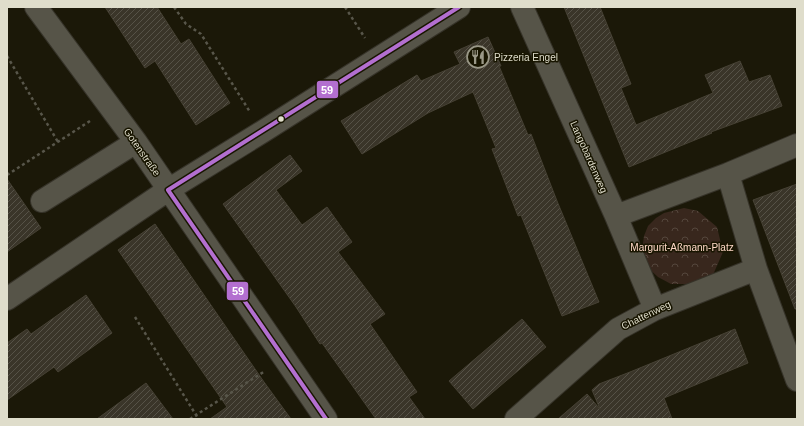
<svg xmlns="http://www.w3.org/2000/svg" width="804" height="426" font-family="Arial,sans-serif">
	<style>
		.park { fill: url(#park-crowns) }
		.building { fill: url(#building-hatch); stroke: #464134 }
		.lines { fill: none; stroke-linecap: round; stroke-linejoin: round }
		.minor-casing { stroke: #363329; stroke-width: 24 }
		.path { stroke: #58564a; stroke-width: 2.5; stroke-dasharray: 3 3; stroke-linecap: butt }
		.minor { stroke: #565448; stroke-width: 22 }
		.bus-1-casing { stroke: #181500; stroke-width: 7 }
		.bus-1 { stroke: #b36fd0; stroke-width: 4 }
		.bus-dot { fill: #dfddcb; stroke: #181500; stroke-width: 1.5 }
		.labels { text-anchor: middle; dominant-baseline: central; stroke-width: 3; stroke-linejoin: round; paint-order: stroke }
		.poi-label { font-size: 10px; fill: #dfddcb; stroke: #181500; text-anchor: start }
		.street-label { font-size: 10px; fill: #dfddcb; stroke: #181500 }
		.park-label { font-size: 10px; fill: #ffd9c7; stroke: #181500 }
		.line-badge { stroke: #181500; stroke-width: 1.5 }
		.badge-label { font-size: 11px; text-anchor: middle; font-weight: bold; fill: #fff }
	</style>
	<defs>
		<pattern id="park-crowns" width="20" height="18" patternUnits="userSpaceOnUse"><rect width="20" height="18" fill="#38271d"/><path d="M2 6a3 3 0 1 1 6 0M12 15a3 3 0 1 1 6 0" fill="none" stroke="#54463c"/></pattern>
		<pattern id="building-hatch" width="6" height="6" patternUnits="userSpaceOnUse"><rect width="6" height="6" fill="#3a3529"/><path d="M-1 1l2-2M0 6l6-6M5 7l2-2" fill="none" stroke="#565247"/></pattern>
	</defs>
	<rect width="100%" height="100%" fill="#1b1808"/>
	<path class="park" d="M684,208L698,211L717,227L723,252L712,277L696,284H671L658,277L645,265L642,251L644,236L648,226L656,218L664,213Z"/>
	<path class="building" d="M105,7H157L181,44L189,39L230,103L196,125L155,61L145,68Z
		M564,7H600L631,84L621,88L636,125L713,93L705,75L740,61L749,82L770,75L782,106L711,132L712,133L629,167Z
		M488,37L501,66H499L528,135L531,134L557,201L599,302L562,316L521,215L518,216L492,149L496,148L473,92L428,113L362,154L341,121L417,75L421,81L460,64L454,52Z
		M290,155L302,171L276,190L302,225L327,207L352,242L338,252L385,314L370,324L417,392L409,397L425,419H376L322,343L320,344L296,307L223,204Z
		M7,179L41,228L7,252Z
		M797,184V309H795L753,200Z
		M155,224L264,382L291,419H210L227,407L118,250Z
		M86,295L112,333L58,372L54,367L7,400V343L27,329L31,334Z
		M522,319L546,347L473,409L449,381Z
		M735,329L748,363L664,398L672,419H558L587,394L600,409L592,390L599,384L630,372Z
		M146,383L173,419H97Z"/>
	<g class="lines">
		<g class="minor-casing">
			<path id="minor" d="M36,7L136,142L326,419
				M522,7L616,216L655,309
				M728,174L756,269L797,380
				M42,201L136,142
				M616,216L728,174L797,145
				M7,299L168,190L262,132L459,7
				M516,419L618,329L655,309L756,269"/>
		</g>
		<path class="path" d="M174,7L186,24L201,34L250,112
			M345,7L365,38
			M7,56L58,142
			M7,175L90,121
			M135,317L196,415L265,371
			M190,419L196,415L198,419"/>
		<use href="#minor" class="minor"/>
		<g class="bus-1-casing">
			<path id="bus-1" d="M326,419L168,190L459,7"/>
		</g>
		<use href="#bus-1" class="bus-1"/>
	</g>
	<defs>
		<g id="restaurant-ring" transform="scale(1.15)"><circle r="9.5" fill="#181500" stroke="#9a9887" stroke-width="1.5"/><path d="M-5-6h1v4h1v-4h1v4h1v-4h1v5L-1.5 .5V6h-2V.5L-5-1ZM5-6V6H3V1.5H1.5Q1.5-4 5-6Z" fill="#9a9887"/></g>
	</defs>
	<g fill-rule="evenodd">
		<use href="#restaurant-ring" x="478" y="57"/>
	</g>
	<circle class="bus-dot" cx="281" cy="119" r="3.5"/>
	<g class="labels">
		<g class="poi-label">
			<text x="494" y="57">Pizzeria Engel</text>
		</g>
		<g class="street-label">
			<text transform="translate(142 152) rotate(55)">Gotenstraße</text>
			<text transform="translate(589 157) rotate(66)">Langobardenweg</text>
			<text transform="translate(646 315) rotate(-26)">Chattenweg</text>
		</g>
		<g class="park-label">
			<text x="682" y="247">Margurit-Aßmann-Platz</text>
		</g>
	</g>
	<g class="line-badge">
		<rect x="316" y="80" width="23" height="19" rx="4" fill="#b36fd0"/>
		<rect x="226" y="281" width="23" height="20" rx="4" fill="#b36fd0"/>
	</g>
	<g class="badge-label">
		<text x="327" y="94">59</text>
		<text x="238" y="295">59</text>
	</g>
	<rect width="804" height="426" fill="none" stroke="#dfddcb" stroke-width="16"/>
</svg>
